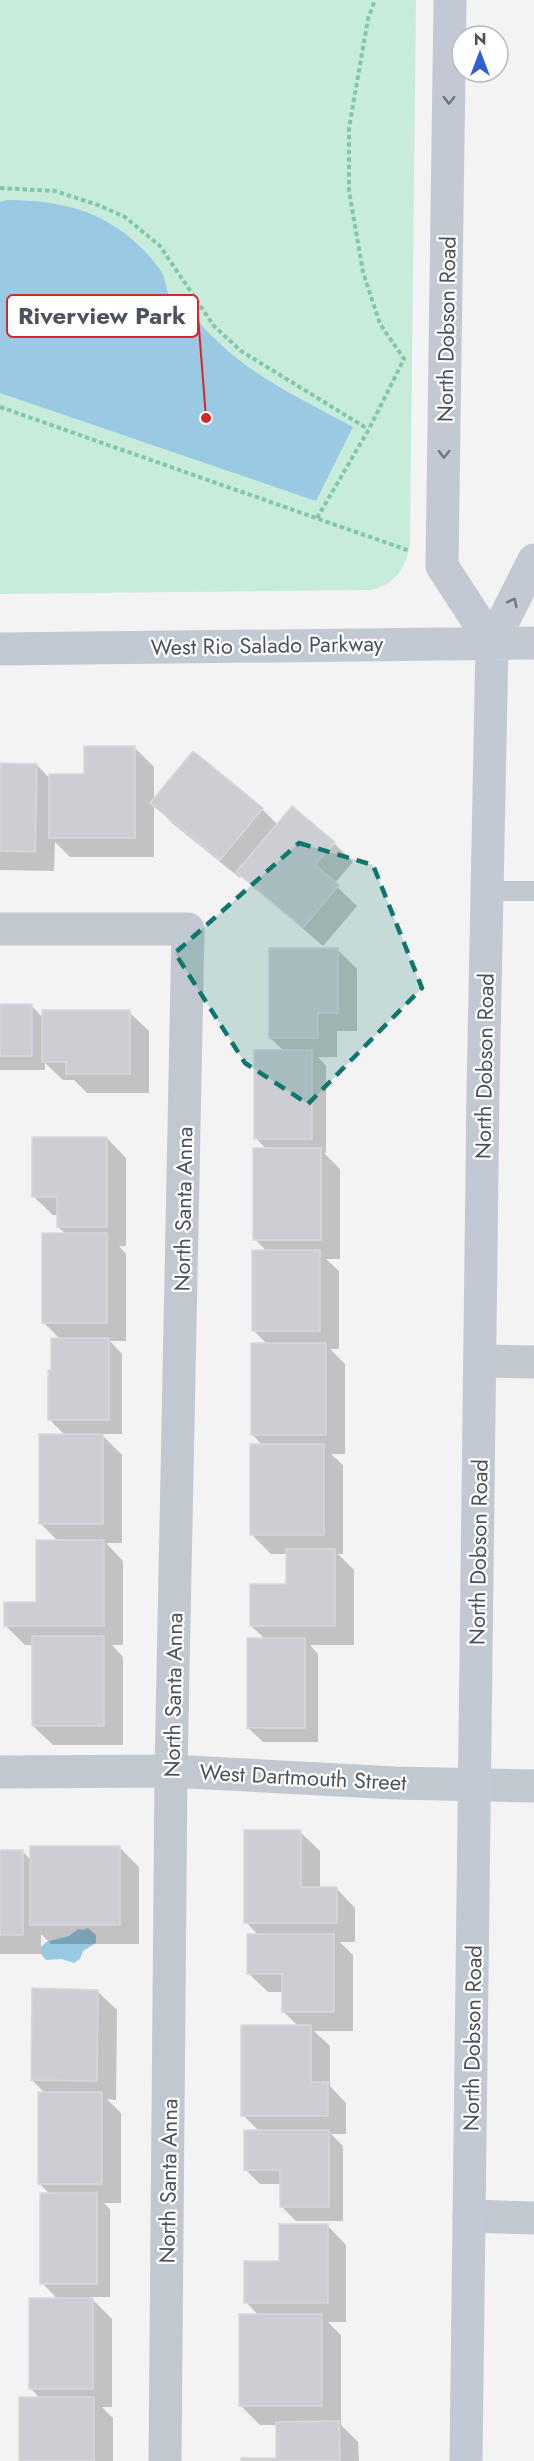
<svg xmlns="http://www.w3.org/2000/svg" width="534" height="2461" font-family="Jost,sans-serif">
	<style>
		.green { fill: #c8ecda }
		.water { fill: #9acae3 }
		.shadow { fill: #0003 }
		.building { fill: #cdced4; stroke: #d7d8dd; stroke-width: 1.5 }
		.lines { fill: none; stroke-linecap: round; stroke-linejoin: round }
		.path { stroke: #83c6ae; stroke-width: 4; stroke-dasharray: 4.5 3; stroke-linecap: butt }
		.service { stroke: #c2c8cf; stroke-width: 20 }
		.minor { stroke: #c2c8cf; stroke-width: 33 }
		.secondary { stroke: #c3c9d3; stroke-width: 33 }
		.oneway { stroke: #707681 }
		.marked { fill: #0f766e; fill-opacity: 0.2; stroke: #0f766e; stroke-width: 4.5; stroke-dasharray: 12 8; stroke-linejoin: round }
		.labels { text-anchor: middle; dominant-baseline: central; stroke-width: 4.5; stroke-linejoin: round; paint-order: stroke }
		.street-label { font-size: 22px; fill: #4c535e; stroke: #fff }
		.leader { fill: none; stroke: #d62828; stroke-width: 2 }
		.callout-dot { fill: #d62828; stroke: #fff; stroke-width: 2 }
		.callout { fill: #fff; stroke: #d62828; stroke-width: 2 }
		.callout-label { font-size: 24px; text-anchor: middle; font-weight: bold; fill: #4c535e }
	</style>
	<rect width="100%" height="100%" fill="#f4f3f3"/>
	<path class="green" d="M0,0H416L410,543C407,567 395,585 371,590L0,594Z"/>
	<path class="water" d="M7,200C71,200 119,216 159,268C169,280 163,296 178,307C181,310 187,309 190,312C196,316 200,324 205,329C216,340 227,351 239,360C274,387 315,406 353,427L316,501L0,393V202Z
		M88,1928L96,1935V1943L83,1951L80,1959L74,1963L62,1959L46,1960L41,1954V1947L46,1942L69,1936L78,1929L84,1930Z"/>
	<path class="shadow" d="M135,748L154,767V801L262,809L278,825L334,843L353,862L334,884L357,906L323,946L242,876L240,878L172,823L154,805V857H70L55,842L54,871L0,870V765H37L51,780L86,776Z
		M337,949L357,969V1031H337V1057H318L326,1066V1153H324L340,1169V1259H326L339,1271V1349H330L345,1364V1454H331L343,1465V1554H338L354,1570V1645H310L318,1654V1742H263L248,1728L265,1639L251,1626L288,1586V1554H271L251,1534L263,1446L252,1434L268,1345L253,1330L267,1252L255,1239L267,1150L256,1138L284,1051L270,1038Z
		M0,1005H31L43,1018L129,1012L149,1031V1093H87L74,1080H63L45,1063V1070H0Z
		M107,1138L126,1158V1246H119L126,1254V1341H110L122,1354V1434H101L122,1455V1543H106L123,1561V1645H112L123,1657V1745H53L33,1726V1645H25L6,1626L38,1604L58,1541L41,1524L65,1435L49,1419L52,1371L61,1340L43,1322L66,1234L58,1227V1215H53L33,1196Z
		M300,1832L320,1851V1888H336L355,1908V1942H340L353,1955V2031H314L330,2046V2086L346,2103V2134H331L343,2146V2221H296L282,2207V2184H260L246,2170L260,2132L243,2115L298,2026L283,2011V1992H268L248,1973L259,1936L246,1922Z
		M119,1847L139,1867V1944H51L41,1934V1954H0V1851H22L32,1861Z
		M97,1991L117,2010L116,2100L107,2099L121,2113V2203H104L110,2209V2297H90L112,2319V2407H102L113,2418V2461H20L41,2399L30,2388L58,2299L42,2283L51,2195L39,2183L46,2094L32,2080Z
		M327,2225L346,2245V2322H328L341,2335V2425L358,2442L359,2461H243L278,2459L277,2425H260L241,2406L259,2316L246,2302L280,2262Z"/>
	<path class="building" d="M84,746H135V838H49V774H84Z
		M193,751L263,808L220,860L150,803Z
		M0,763L37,764L35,852L0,851Z
		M292,806L335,842L315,865L339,885L303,928L236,872Z
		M269,948H338V1013H318V1038H269Z
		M0,1004H32V1056H0Z
		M42,1010H130V1074H66V1062H42Z
		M254,1050H312V1139H254Z
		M32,1137H107V1227H57V1197H32Z
		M253,1148H321V1240H253Z
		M42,1233H107V1323H42Z
		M252,1250H320V1331H252Z
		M51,1338H109V1420H48V1370H51Z
		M251,1343H326V1435H251Z
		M39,1434H103V1524H39Z
		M250,1444H324V1535H250Z
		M36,1540H104V1626H4V1602H36Z
		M286,1549H335V1626H250V1584H286Z
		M32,1636H104V1726H32Z
		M247,1638H305V1728H247Z
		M244,1830H301V1887H337V1923H244Z
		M30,1846H120V1925H30Z
		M0,1850H23V1935H0Z
		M247,1934H334V2012H282V1974H247Z
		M32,1988L98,1990L97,2081L31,2080Z
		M241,2025H311V2082H328V2116H241Z
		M38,2092H102V2184H38Z
		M244,2130H329V2207H280V2170H244Z
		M40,2193H97V2284H40Z
		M279,2224H328V2303H244V2261H279Z
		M29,2298H93V2389H29Z
		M239,2314H322V2406H239Z
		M19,2397H94V2461H19Z
		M339,2421L340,2461H241V2458H276V2422Z"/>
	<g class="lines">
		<path class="path" d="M0,188L55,191L98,205L125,217L160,246L214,326L241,351L368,429
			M0,407L410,551
			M317,518L369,429L404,359L380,324L363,272L349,191V128L368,19L375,0"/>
		<path class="service" d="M487,891H534"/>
		<path class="minor" d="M0,929H188L171,1771L165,2461
			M481,1361L534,1362
			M0,1772L171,1771L395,1783L534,1786
			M469,2216L534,2218"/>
		<path class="secondary" d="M450,0L442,566L492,643
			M0,649L534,643
			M466,2461L483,1092L492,643L534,560"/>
	</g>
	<defs><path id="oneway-chevron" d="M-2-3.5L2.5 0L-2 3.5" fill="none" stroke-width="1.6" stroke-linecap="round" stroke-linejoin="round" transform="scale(1.5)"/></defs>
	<g class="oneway">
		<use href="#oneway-chevron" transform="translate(449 100) rotate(91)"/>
		<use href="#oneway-chevron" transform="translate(444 454) rotate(91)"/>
		<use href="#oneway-chevron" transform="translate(513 602) rotate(-63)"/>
	</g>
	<path class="marked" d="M299,843L373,865L422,988L308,1104L245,1063L175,953Z"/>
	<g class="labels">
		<g class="street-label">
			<text transform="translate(446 329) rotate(-89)">North Dobson Road</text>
			<text transform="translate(267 645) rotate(-1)">West Rio Salado Parkway</text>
			<text transform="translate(484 1066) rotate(-89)">North Dobson Road</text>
			<text transform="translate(183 1209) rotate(-89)">North Santa Anna</text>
			<text transform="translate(478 1552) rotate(-89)">North Dobson Road</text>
			<text transform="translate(173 1695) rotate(-89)">North Santa Anna</text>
			<text transform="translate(303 1777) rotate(3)">West Dartmouth Street</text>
			<text transform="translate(472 2038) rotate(-89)">North Dobson Road</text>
			<text transform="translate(168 2181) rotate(-89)">North Santa Anna</text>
		</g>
	</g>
	<path class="leader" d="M206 418L198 316"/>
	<circle class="callout-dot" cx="206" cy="418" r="6"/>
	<rect class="callout" x="7" y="295" width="191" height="42" rx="6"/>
	<g class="callout-label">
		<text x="102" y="324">Riverview Park</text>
	</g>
	<g transform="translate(480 54)"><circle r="28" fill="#ffffff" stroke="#b7babf" stroke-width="1.5"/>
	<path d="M0-4.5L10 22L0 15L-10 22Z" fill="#3161d0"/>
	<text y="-9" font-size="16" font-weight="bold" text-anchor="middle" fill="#4c535e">N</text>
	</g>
</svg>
